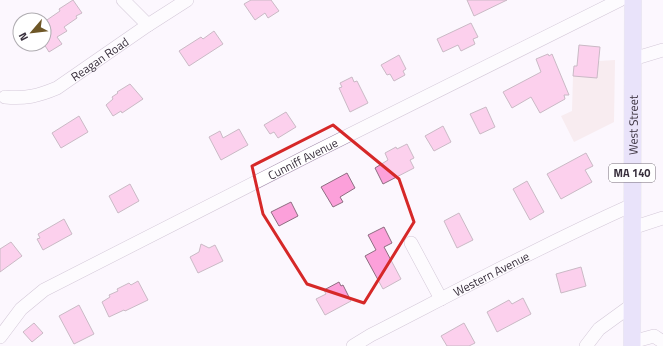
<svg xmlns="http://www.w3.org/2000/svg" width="663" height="346" font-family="'Titillium Web',sans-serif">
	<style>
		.green { fill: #f3dde0 }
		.building { fill: #fca0da; stroke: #8e6d81 }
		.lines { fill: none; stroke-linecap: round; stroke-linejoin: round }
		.minor-casing { stroke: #a58fad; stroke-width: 14 }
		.major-casing { stroke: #d7d5d8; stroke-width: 18 }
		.minor { stroke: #fff; stroke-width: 13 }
		.major { stroke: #d3cbf7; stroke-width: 17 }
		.marked { fill: none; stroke: #d62828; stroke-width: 3; stroke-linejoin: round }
		.labels { text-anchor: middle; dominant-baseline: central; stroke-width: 3.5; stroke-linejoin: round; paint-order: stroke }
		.shield { fill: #fff; stroke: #746d76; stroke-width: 1 }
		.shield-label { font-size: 11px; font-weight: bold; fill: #382f3c }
		.street-label { font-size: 12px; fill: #382f3c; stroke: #fff }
	</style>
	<rect width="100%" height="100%" fill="#fcf7fe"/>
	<path class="green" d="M615,60L614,122L574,142L561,116L572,111L573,76L597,78L599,61Z"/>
	<path class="building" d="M73,0L82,13L76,16L77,18L64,27L67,31L57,37L62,44L49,52L44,44V22L60,11L59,9Z
		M251,0H271L279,11L268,18L265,13L255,20L244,4Z
		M467,0H507L474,16Z
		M471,23L478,37L473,39L475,44L461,51L458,45L443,52L437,39Z
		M214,31L223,44L189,66L179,51L201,37L203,39Z
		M579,45L600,47L597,78L573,76L574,66H577Z
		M548,54L549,56L552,54L569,95H564L565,99L540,113L531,97L512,108L503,92L541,72L536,59Z
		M399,55L406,69L403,71L405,75L394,81L390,74L387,75L381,65Z
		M352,77L354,82L357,81L368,103L350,112L339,88L342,87L340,83Z
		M130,84L143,99L122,113L121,111L113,116L106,105L113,99L112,97L118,93L117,92Z
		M486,107L495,127L480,134L470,114Z
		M286,112L296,127L278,138L274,132L270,134L264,125Z
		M79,116L88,132L61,148L52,133Z
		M443,126L451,142L434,151L425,136Z
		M239,129L248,145L221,160L209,137L220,131L223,138Z
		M407,144L414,158L410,160L414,168L383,184L375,168L388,160L385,153L396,147L397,149Z
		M586,153L593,166L585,170L592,182L561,199L547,174Z
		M347,173L355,188L340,197L343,202L333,207L321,187Z
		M527,181L544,212L530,220L513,189Z
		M130,184L139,201L118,213L109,196Z
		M291,202L298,216L279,226L271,212Z
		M459,213L473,240L457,248L444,221Z
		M64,219L72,234L43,250L37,239L40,238L38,234Z
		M384,227L392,243L384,247L401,279L383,289L365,256L376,250L368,235Z
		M11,242L22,256L0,272V249Z
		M201,244L209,248L215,245L223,261L198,273L190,257L199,252Z
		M581,267L586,286L561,293L556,274Z
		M138,281L148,300L125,311L124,310L109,317L102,302L110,297L109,295L118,291L117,289L129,283L131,285Z
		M339,282L341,286L343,285L351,301L325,315L316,299L326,294L324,290Z
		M523,298L531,314L497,332L487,312L509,300L512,304Z
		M79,305L94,334L74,344L59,316Z
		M34,323L43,333L32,342L23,332Z
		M464,323L475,343L469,346H447L441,336Z"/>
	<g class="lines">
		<g class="minor-casing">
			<g id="minor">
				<path d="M123,0L148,25"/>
				<path d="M633,59L663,50"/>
				<path id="s1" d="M5,97C25,99 38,96 57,88L148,25L187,0"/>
				<path d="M632,228L663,218"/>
				<path d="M411,243L441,299"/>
				<path id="s2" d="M0,337L21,309L44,290L313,153L620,0"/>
				<path d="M632,342L654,336L663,342"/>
				<path id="s3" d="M353,346L371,335C457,291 543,245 632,205"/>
				<path d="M586,346L599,329L632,305"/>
			</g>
		</g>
		<g class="major-casing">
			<g id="major">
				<path id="s4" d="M632,346L633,0"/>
			</g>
		</g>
		<use href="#minor" class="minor"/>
		<use href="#major" class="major"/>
	</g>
	<path d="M0 0H663V346H0ZM333,125L399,179L414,222L364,303L307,284L263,214L252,166Z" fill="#fcf7fe" fill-opacity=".55" fill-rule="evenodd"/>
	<path class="marked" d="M333,125L399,179L414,222L364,303L307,284L263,214L252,166Z"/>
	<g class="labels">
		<rect class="shield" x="609" y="164" width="46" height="18" rx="3"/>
		<g class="shield-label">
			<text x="632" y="173">MA 140</text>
		</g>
		<g class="street-label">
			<text stroke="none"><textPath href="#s1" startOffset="105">Reagan Road</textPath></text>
			<text stroke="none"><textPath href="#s4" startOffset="221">West Street</textPath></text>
			<text stroke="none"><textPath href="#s2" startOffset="355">Cunniff Avenue</textPath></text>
			<text stroke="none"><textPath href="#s3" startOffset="156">Western Avenue</textPath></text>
		</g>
	</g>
	<g transform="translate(32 32) rotate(242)"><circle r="19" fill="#ffffff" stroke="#afacb1"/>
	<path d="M0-3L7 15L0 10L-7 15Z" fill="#6e5727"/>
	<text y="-6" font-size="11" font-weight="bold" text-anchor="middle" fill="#382f3c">N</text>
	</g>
</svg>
